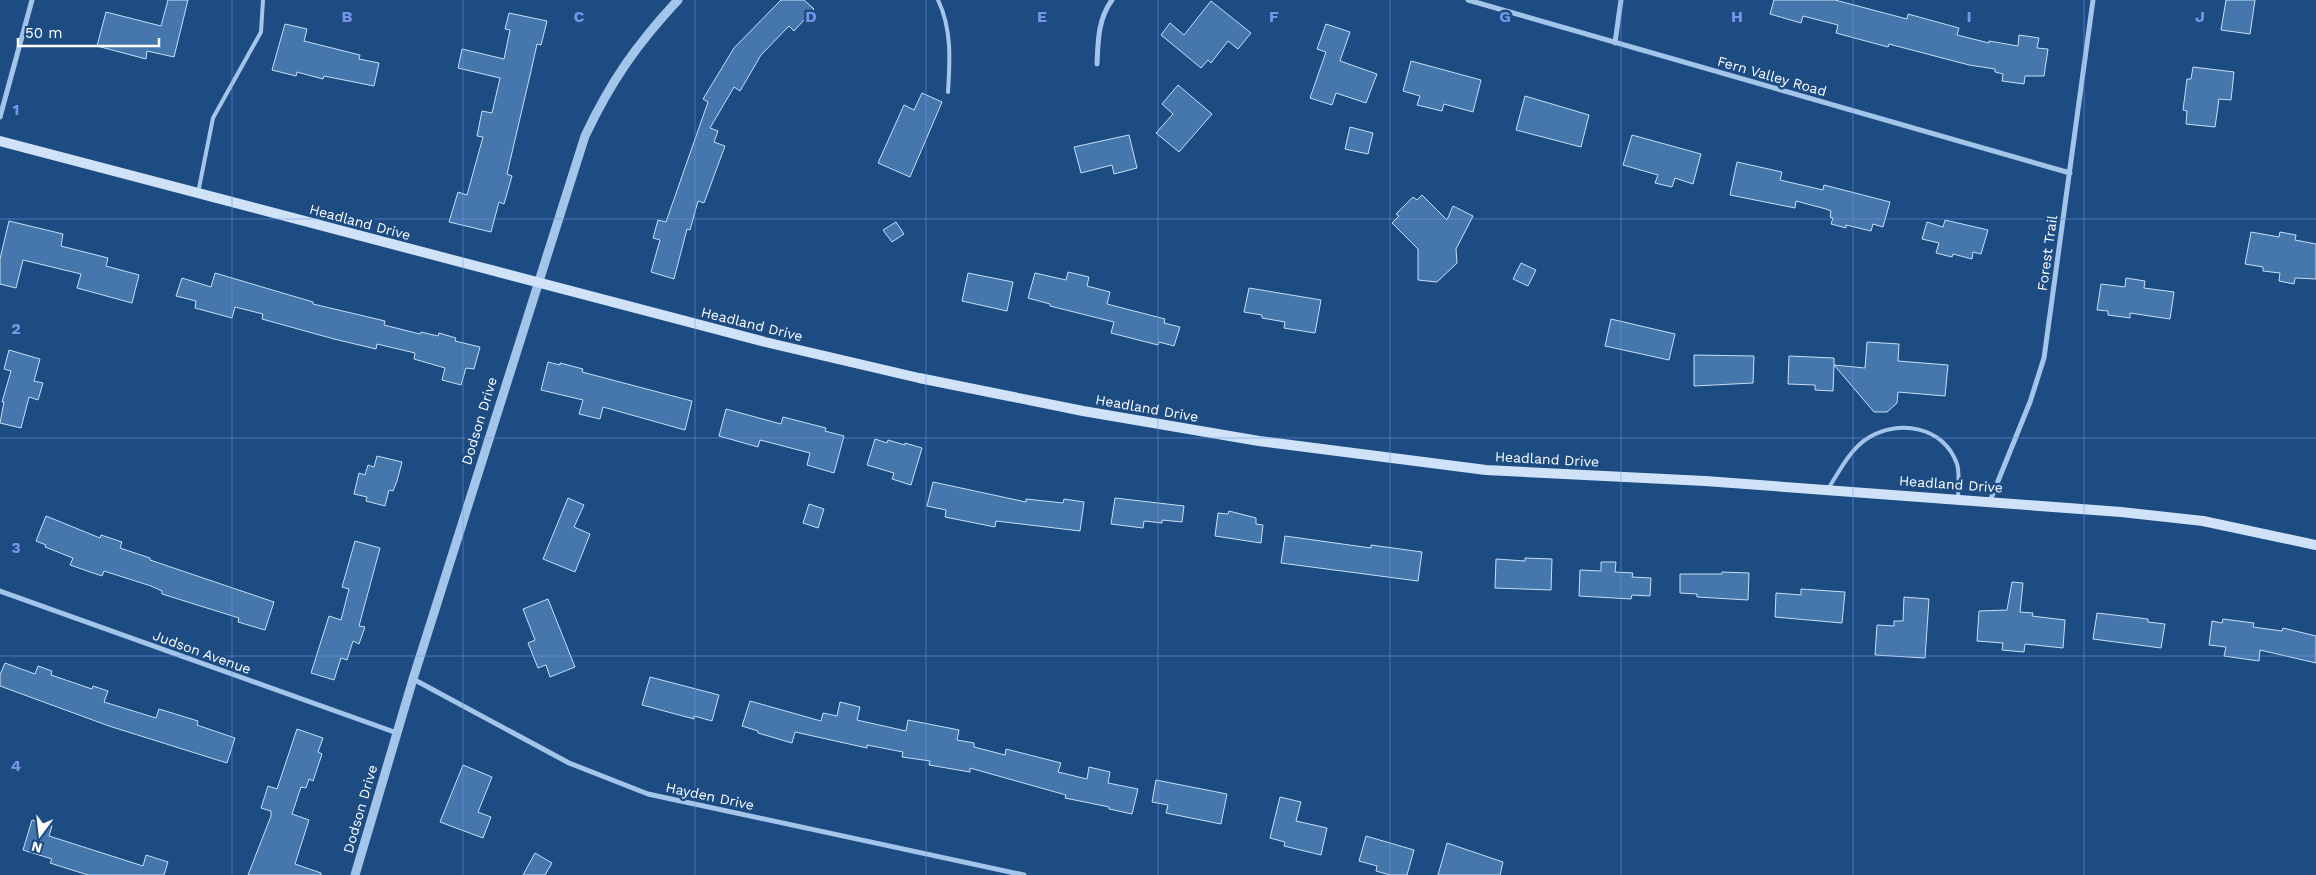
<svg xmlns="http://www.w3.org/2000/svg" width="2316" height="875" font-family="'Work Sans',sans-serif">
	<style>
		.building { fill: #4576ac; stroke: #c8dff7 }
		.lines { fill: none; stroke-linecap: round; stroke-linejoin: round }
		.service { stroke: #a4c5ea; stroke-width: 4 }
		.minor { stroke: #a4c5ea; stroke-width: 5 }
		.tertiary { stroke: #a4c5ea; stroke-width: 9 }
		.secondary { stroke: #cfe2f8; stroke-width: 10 }
		.grid { fill: none; stroke: #7795e8; stroke-width: 1; stroke-opacity: 0.55 }
		.labels { text-anchor: middle; dominant-baseline: central; stroke-width: 5; stroke-linejoin: round; paint-order: stroke }
		.street-label { font-size: 14px; fill: #fff; stroke: #1d4c83 }
		.grid-label { font-size: 16px; text-anchor: middle; font-weight: bold; fill: #7795e8; stroke: #1d4c83; stroke-width: 5; stroke-linejoin: round; paint-order: stroke }
	</style>
	<rect width="100%" height="100%" fill="#1d4c83"/>
	<path class="building" d="M168,0H188L174,57L147,51L146,59L97,46L106,12L161,26Z
		M781,0H804L814,9L794,31L789,26L761,55L740,91L734,87L710,128L718,131L714,142L725,146L704,203L698,201L690,230L687,229L674,279L651,272L660,240L653,238L658,220L666,222L708,102L703,99L734,48Z
		M1774,0H1835L1907,19L1908,14L1959,28L1957,35L1989,43V41L2018,46L2019,35L2039,38L2037,48L2048,49L2044,76H2025L2024,84L2002,81L2003,74L1995,72V69L1969,65L1889,44L1888,47L1836,33L1838,25L1803,16L1801,23L1770,14Z
		M2226,0H2255L2250,34L2221,30Z
		M1211,1L1251,33L1238,49L1228,41L1211,63L1208,60L1201,68L1161,35L1170,23L1184,35Z
		M509,13L547,21L541,45L537,44L531,71L507,174L512,176L504,204L499,202L491,232L449,222L458,192L467,195L483,137L477,136L482,111L492,113L500,78L458,68L462,49L504,59L510,30L505,29Z
		M285,24L307,29L304,41L360,55L359,59L379,63L374,86L324,76L323,79L297,72L296,76L272,70Z
		M1326,24L1350,32L1340,61L1377,74L1366,103L1336,93L1332,105L1310,98L1326,52L1317,49Z
		M1411,61L1481,80L1473,112L1444,104L1442,111L1417,105L1420,96L1403,91Z
		M2193,67L2234,72L2231,100L2219,99L2215,127L2186,124L2187,111L2183,110L2187,79H2191Z
		M1178,85L1212,114L1179,152L1156,133L1173,114L1162,104Z
		M922,93L942,102L910,177L878,163L904,105L914,110Z
		M1525,96L1589,115L1581,147L1516,130Z
		M1350,127L1373,133L1368,154L1345,149Z
		M1129,135L1137,168L1114,174L1112,165L1081,173L1074,147Z
		M1632,135L1701,154L1693,184L1675,178L1672,187L1655,183L1658,175L1623,165Z
		M1737,162L1782,172L1780,180L1823,190L1824,185L1890,202L1883,227L1873,224L1871,231L1846,225V228L1831,224L1833,218L1830,217L1831,211L1826,209L1796,201L1795,208L1730,195Z
		M1422,195L1447,220L1453,206L1473,216L1456,249L1457,263L1437,282L1418,280V249L1392,223L1399,216L1396,214L1413,197L1417,200Z
		M1945,220L1988,230L1981,254L1973,252L1972,259L1953,254L1952,257L1936,253L1939,243L1922,239L1927,222L1943,227Z
		M9,221L63,234L61,246L108,258L106,266L139,275L132,303L77,288L81,274L23,260L16,288L0,284V259Z
		M896,222L904,234L892,242L883,230Z
		M2251,232L2279,237L2280,232L2296,235L2295,240L2316,244V279L2295,278L2294,284L2279,281L2280,273L2263,271V267L2245,264Z
		M1521,263L1536,270L1528,286L1513,279Z
		M1068,272L1089,277L1087,286L1110,292L1107,304L1165,319L1164,323L1180,327L1174,346L1159,342L1158,345L1111,333L1114,322L1050,306V304L1028,298L1035,273L1066,280Z
		M215,273L313,302V304L385,321L384,325L420,334L421,332L438,336L439,333L456,338L455,341L480,347L474,369L466,368L461,385L442,380L445,368L414,359L415,353L377,344L376,349L334,339L262,319L263,314L235,307L232,318L195,308L196,301L176,296L182,278L211,287Z
		M968,273L1013,282L1007,311L962,301Z
		M2126,278L2145,281L2144,288L2174,292L2170,319L2130,313V318L2108,315V311L2097,310L2101,284L2125,287Z
		M1249,288L1321,300L1315,333L1284,328L1285,322L1262,318V315L1244,312Z
		M1611,319L1675,334L1669,360L1605,346Z
		M1867,342L1899,344L1898,361L1948,365L1945,396L1898,392L1897,403L1887,412H1874L1834,365L1833,391L1815,390V385L1788,384L1789,356L1834,358V365L1865,368Z
		M9,350L40,359L34,381L43,383L38,400L29,397L21,428L0,423L4,402H2L11,371L4,369Z
		M1694,355L1754,356L1753,383L1694,386Z
		M548,362L560,365V363L583,369L582,372L692,401L685,430L603,407L600,419L579,414L583,400L541,390Z
		M726,409L781,424L783,417L826,428L825,431L844,436L834,473L807,465L810,453L760,440L758,447L719,436Z
		M875,439L887,443L888,440L905,445V443L922,448L911,485L892,479L894,473L867,465Z
		M377,456L402,462L397,481L393,491L389,490L385,506L366,501L367,497L354,494L359,473L365,475L368,465L374,467Z
		M933,482L1026,502V499L1063,503L1064,499L1084,502L1080,531L996,521L995,527L945,517L946,510L927,506Z
		M568,498L584,505L574,527L590,534L575,572L543,559Z
		M1115,498L1184,506L1182,522L1162,520V523L1144,521L1143,528L1111,524Z
		M809,504L824,509L818,528L803,523Z
		M1229,511L1256,518V524L1263,525L1261,543L1215,536L1218,513L1228,514Z
		M46,516L100,538L101,535L122,542L120,548L150,558V560L274,602L265,630L238,622L239,618L162,594V591L151,586L104,571L102,576L70,565L73,558L45,547L46,545L36,541Z
		M1285,536L1371,548V545L1422,552L1418,581L1281,563Z
		M355,541L380,548L359,626L365,627L359,644L353,641L347,660L341,658L334,680L311,673L329,616L341,620L349,589L342,587Z
		M1525,558L1552,559L1551,590L1495,588L1496,559L1525,561Z
		M1601,562H1616L1615,572L1633,573L1632,577L1651,578L1650,596L1632,595L1631,599L1579,596L1580,570L1601,571Z
		M1722,572L1749,573L1748,600L1697,597V594L1680,593V574H1722Z
		M2012,582L2023,583L2020,612L2033,613L2032,616L2065,620L2063,648L2025,644L2024,652L2002,650L2003,643L1977,641L1979,611L2007,610Z
		M1801,589L1845,592L1842,623L1775,617L1776,593L1801,595Z
		M1904,597L1929,599L1925,658L1875,655L1877,625L1894,626V621H1903Z
		M548,599L575,667L550,677L546,665L538,668L528,643L535,640L523,609Z
		M2097,613L2148,619V622L2165,624L2161,648L2093,639Z
		M2223,619L2254,623L2253,627L2282,631L2283,628L2316,636V663L2260,650L2259,661L2224,656L2226,647L2209,645L2212,621L2222,623Z
		M5,663L35,674L38,666L52,671L51,675L92,689L93,686L108,691L104,702L156,718L159,709L198,721L197,725L235,738L227,763L109,726L0,686V675Z
		M650,677L719,695L712,721L694,716V719L642,705Z
		M750,701L821,721L823,713L837,716L840,702L860,707L857,720L906,731L908,720L959,730L957,740L974,743V747L1005,755L1006,749L1061,763L1058,772L1087,779L1089,767L1110,772L1108,783L1138,789L1132,814L1109,809V807L1065,798L1066,795L970,768V772L929,765L930,761L902,757L903,752L867,745V748L795,732L792,743L758,733V731L742,726Z
		M297,729L323,738L318,752L322,754L313,781L309,779L306,788L301,787L292,814L309,820L295,864L321,873V875H248L271,816V811L261,808L268,786L277,789Z
		M463,765L492,777L478,812L491,817L483,838L440,822Z
		M1156,780L1227,794L1221,824L1166,813L1168,805L1152,802Z
		M1280,797L1301,802L1296,821L1327,828L1321,855L1284,846L1285,842L1270,838Z
		M32,820L52,826L49,836L143,866L146,855L168,862L164,875H88L50,863L52,859L23,850Z
		M1366,836L1414,850L1407,875H1390L1376,871L1377,866L1359,861Z
		M1447,843L1503,862L1500,875H1438Z
		M535,853L552,863L545,875H523Z"/>
	<g class="lines">
		<path class="service" d="M938,0C952,29 950,61 948,92
			M198,193L213,118L261,32L263,0
			M1828,489C1839,472 1850,449 1868,438C1898,419 1944,426 1957,464C1960,474 1958,488 1958,499"/>
		<path class="minor" d="M1468,0L2070,173
			M1615,43L1621,0
			M1097,64C1098,41 1098,19 1112,0
			M0,117L32,0
			M1990,501L2030,402L2044,358L2093,0
			M0,591L397,733
			M413,679L569,763L648,794L1024,875"/>
		<path class="tertiary" d="M355,875L413,679L585,136C611,81 637,44 678,0"/>
		<path class="secondary" d="M0,141L765,342L919,378L1083,411L1259,441L1486,470L1705,481L2121,512L2203,521L2316,545"/>
	</g>
	<path class="grid" d="M232,0V875M463,0V875M695,0V875M926,0V875M1158,0V875M1390,0V875M1621,0V875M1853,0V875M2084,0V875M0,219H2316M0,438H2316M0,656H2316"/>
	<g class="labels">
		<g class="street-label">
			<text transform="translate(1772 76) rotate(16)">Fern Valley Road</text>
			<text transform="translate(360 222) rotate(15)">Headland Drive</text>
			<text transform="translate(2047 253) rotate(-82)">Forest Trail</text>
			<text transform="translate(752 324) rotate(14)">Headland Drive</text>
			<text transform="translate(1147 408) rotate(10)">Headland Drive</text>
			<text transform="translate(479 421) rotate(-73)">Dodson Drive</text>
			<text transform="translate(1547 459) rotate(3)">Headland Drive</text>
			<text transform="translate(1951 484) rotate(4)">Headland Drive</text>
			<text transform="translate(202 652) rotate(20)">Judson Avenue</text>
			<text transform="translate(710 796) rotate(12)">Hayden Drive</text>
			<text transform="translate(360 809) rotate(-74)">Dodson Drive</text>
		</g>
	</g>
	<g class="grid-label">
		<text x="347" y="22">B</text>
		<text x="579" y="22">C</text>
		<text x="811" y="22">D</text>
		<text x="1042" y="22">E</text>
		<text x="1274" y="22">F</text>
		<text x="1505" y="22">G</text>
		<text x="1737" y="22">H</text>
		<text x="1969" y="22">I</text>
		<text x="2200" y="22">J</text>
		<text x="16" y="115">1</text>
		<text x="16" y="334">2</text>
		<text x="16" y="553">3</text>
		<text x="16" y="771">4</text>
	</g>
	<g transform="translate(40 835) rotate(195)" stroke="#1d4c83" stroke-width="4" paint-order="stroke">
	<path d="M0-4L9 19L0 12L-9 19Z" fill="#ffffff"/>
	<text y="-8" font-size="14" font-weight="bold" text-anchor="middle" fill="#ffffff">N</text>
	</g>
	<path d="M18 38v8h141v-8" fill="none" stroke="#ffffff" stroke-width="2.5"/>
	<text x="25" y="38" font-size="15" fill="#ffffff" stroke="#1d4c83" stroke-width="4" paint-order="stroke">50 m</text>
</svg>
